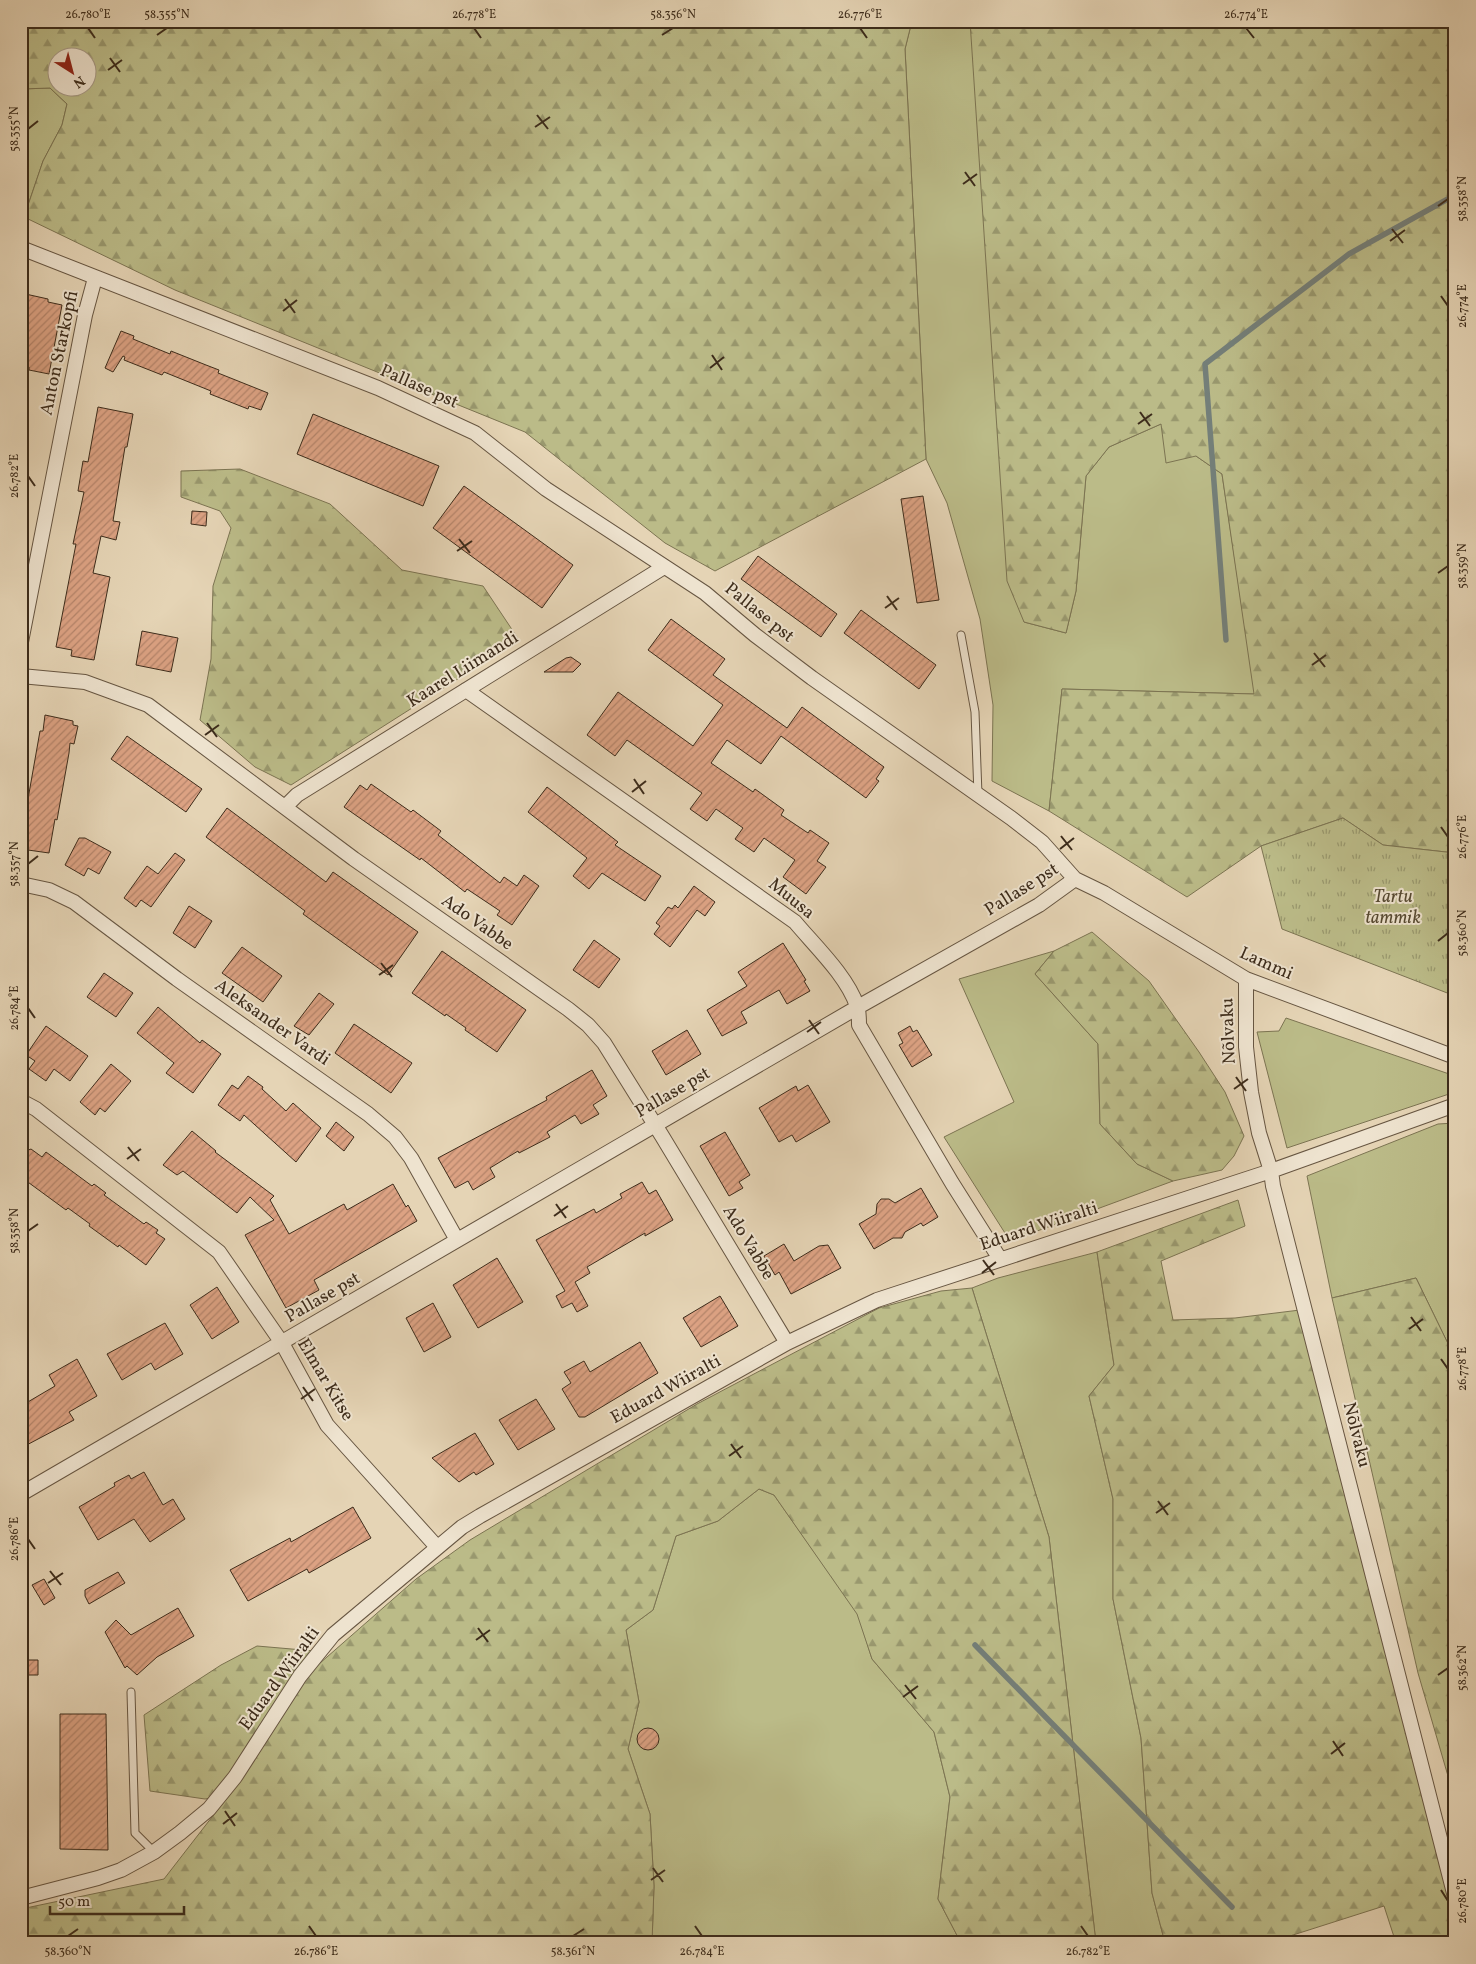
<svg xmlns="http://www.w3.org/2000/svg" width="1476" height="1964" font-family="Vollkorn,serif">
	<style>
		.green { fill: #bb8; stroke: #7c7452 }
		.forest { fill: url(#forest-firs); stroke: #7c7452; fill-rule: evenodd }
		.park { fill: url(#park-tufts); stroke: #7c7452 }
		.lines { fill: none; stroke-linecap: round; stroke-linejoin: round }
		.stream { stroke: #747f79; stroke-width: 5.5 }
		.building { fill: url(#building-hatch); stroke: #3d2c1b }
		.service-casing { stroke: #675642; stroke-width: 9 }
		.minor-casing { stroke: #675642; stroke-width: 16 }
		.service { stroke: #eee3cf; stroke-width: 7 }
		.minor { stroke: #eee3cf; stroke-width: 14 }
		.ticks { fill: none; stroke: #3d2c1b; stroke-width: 2 }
		.labels { text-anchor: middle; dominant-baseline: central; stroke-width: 4; stroke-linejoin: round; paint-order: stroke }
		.street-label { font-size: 18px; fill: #3d2c1b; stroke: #eee3cf }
		.park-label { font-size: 18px; font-style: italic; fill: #564931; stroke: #eee3cf }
		.neatline { fill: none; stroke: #3d2c1b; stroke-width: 2 }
		.ticks-label { font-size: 12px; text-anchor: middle; fill: #3d2c1b }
	</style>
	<defs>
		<pattern id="forest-firs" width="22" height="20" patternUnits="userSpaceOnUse" patternTransform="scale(1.25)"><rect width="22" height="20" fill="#bb8"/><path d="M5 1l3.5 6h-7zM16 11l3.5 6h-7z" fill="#99986e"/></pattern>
		<pattern id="park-tufts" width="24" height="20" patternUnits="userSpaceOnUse" patternTransform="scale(1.25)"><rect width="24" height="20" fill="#bb8"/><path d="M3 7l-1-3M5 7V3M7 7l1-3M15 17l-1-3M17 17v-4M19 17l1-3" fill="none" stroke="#99986e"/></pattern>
		<pattern id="building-hatch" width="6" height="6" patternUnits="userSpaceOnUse" patternTransform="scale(1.25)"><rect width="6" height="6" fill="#dca283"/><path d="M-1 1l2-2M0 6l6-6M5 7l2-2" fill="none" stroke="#b4846a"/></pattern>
	</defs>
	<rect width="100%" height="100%" fill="#e5d4b5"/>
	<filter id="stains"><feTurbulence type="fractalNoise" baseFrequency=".004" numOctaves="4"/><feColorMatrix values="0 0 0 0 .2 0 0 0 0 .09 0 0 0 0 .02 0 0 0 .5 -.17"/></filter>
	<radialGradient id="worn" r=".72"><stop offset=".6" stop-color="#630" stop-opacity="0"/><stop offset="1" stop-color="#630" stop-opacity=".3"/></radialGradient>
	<path class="green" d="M912,21H972L1024,622L1066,633L1076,591L1086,476L1109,447L1161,424L1196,456L1222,474L1255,694L1062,689L1049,811L992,781L993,705L980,619L947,503L926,459L905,49Z
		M50,88L67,104L62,125L43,161L24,217L21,215V89Z
		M1054,951L1035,974L1098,1044L1100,1124L1137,1164L1173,1181L1010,1241L944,1137L1014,1102L959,979Z
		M1286,1018L1455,1076V1092L1287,1148L1257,1032L1279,1031Z
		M1455,1123V1358L1416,1278L1332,1298L1307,1176L1438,1124Z
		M1097,1252L1114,1365L1089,1396L1113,1499V1599L1141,1738L1152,1893L1165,1943H1096L1049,1537L972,1288L998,1278Z
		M759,1489L774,1495L858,1614L872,1659L934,1732L950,1797L938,1899L961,1943H652L654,1886L650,1814L628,1749L639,1702L626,1630L653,1610L676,1536L718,1521Z"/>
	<path class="forest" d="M21,21H912L905,49L926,459L715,571L665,543L525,432L175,290L24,217L43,161L62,125L67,104L50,88L21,89ZM58,58H88V88H58Z
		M970,21H1455V853L1383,845L1343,818L1261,846L1187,897L1049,811L1062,689L1254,694L1222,474L1196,456L1166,463L1161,424L1109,447L1086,476L1076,591L1066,633L1024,622L1007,581Z
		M240,469L330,504L402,570L483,586L519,640L291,785L255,767L200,720L211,659L213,586L231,528L220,511L181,497V471Z
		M1092,932L1149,981L1199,1052L1225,1092L1244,1136L1234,1156L1222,1170L1173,1181L1137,1164L1100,1124L1098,1044L1035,974L1054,951Z
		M1238,1200L1245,1226L1161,1261L1173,1320L1235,1318L1300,1310L1449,1890L1455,1905V1943H1396L1384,1906L1268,1943H1165L1152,1893L1141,1738L1113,1599V1499L1089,1396L1114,1365L1097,1252Z
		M1416,1278L1455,1358V1800L1418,1673L1332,1298Z
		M972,1288L1049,1537L1096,1943H961L938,1899L950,1797L934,1732L872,1659L857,1614L774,1495L759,1489L718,1521L676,1536L653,1610L626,1630L639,1702L628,1749L650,1814L654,1886L652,1943H21V1909L164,1879L229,1795L205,1799L150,1791L144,1715L221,1665L257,1646L326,1652L311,1671L416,1579L470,1540L697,1404L879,1308L941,1291Z"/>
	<path class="park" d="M1343,818L1383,845L1455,853V996L1282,929L1261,846Z"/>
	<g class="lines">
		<path class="stream" d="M1226,640L1205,364L1349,254L1455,195
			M975,1645L1232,1907"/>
	</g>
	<path class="building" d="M21,293L48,299V302L62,305L49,374L29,370V367L21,365Z
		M121,331L134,336L133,339L170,354L171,351L206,365L219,370L218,373L268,393L261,410L249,406L248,409L210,394L211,391L164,372L162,375L124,360L125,357L123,356L113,372L105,368Z
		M98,407L133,414L127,447H125L113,521L120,522L116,540L101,536L93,573L110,577L94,660L71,656L72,650L56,647L76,544H73L84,492L78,491L83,461L88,462Z
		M313,414L439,466L423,506L297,454Z
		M464,486L573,565L542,608L433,528Z
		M923,496L939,600L917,603L901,499Z
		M192,511L207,512L206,526L191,524Z
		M758,556L837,614L821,637L741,579Z
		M861,610L936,665L919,689L844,633Z
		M671,619L725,659L713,675L787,728L802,707L884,767L876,779L879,781L866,798L781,736L761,764L727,740L711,763L753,792L755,789L784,810L781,815L808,833L810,830L829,843L817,861L826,867L806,894L783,877L795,860L764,838L754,852L735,839L743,828L716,809L707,821L690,809L702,793L627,740L615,756L587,735L618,692L693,746L723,705L648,650Z
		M142,631L178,638L171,672L136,665Z
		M571,657L581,664L573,672H544L566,658Z
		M45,715L73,721V725L78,726L74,744L70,743L69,753L57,820L55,819L49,853L21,849V815L25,816L40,731H43Z
		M127,736L202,789L186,812L111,759Z
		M371,784L411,812L413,810L441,831L438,835L500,883L504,877L517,886L524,875L539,886L512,925L497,915L500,911L467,889L465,892L421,858L420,860L344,807L360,785L367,790Z
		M547,787L618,842L615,845L661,876L645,901L602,873L589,889L573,876L587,858L528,812Z
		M227,808L326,882L333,872L418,932L388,975L303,914L305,911L206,837Z
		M79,838H85L111,852L99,874L88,868L84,876L65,865Z
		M175,853L185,860L151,907L141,900L136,907L124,898L147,866L158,874Z
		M694,886L715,902L705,916L697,910L670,947L654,934L660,926L656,923L668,907L672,909L675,905L678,908Z
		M189,906L212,921L195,948L173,933Z
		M594,940L620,959L599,988L573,970Z
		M783,943L806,980L804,981L810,991L787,1004L779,990L741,1012L747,1023L722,1036L707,1010L747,986L738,972Z
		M242,947L282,976L263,1002L222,973Z
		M442,951L526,1010L497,1052L465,1030L466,1028L446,1014L445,1016L412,993Z
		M104,973L133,993L116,1017L87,997Z
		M319,993L334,1004L309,1035L294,1026Z
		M158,1007L200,1043L202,1040L221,1054L193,1093L166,1073L174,1063L137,1033Z
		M354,1024L412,1063L391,1093L335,1053Z
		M46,1026L88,1056L70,1081L54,1069L46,1081L29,1069L35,1061L26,1055Z
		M910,1026L913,1032L917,1030L932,1055L912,1067L899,1045L903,1043L898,1033Z
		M687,1030L701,1054L666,1075L652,1051Z
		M111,1064L131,1081L105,1112L100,1108L95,1115L80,1102Z
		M592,1070L607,1096L593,1105L599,1114L581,1124L575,1115L547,1132L550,1137L519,1153L518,1151L490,1168L495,1177L473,1190L468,1181L455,1188L438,1158L547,1100L546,1097Z
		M248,1076L263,1087L262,1089L286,1111L293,1103L321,1128L296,1162L244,1115L240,1121L218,1105L232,1085L238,1089Z
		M808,1085L830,1122L796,1142L792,1135L779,1142L759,1108L796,1086L798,1091Z
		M336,1122L354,1137L344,1151L326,1136Z
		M192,1131L216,1151L215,1152L274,1196L270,1200L289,1234L344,1204L347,1210L393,1184L406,1207L408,1205L417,1221L314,1280L319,1290L286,1308L245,1235L274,1220L250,1197L237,1213L183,1171L177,1175L163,1165Z
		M725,1132L750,1175L739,1182L743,1188L729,1196L700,1146Z
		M31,1149L42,1157L46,1152L92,1186L94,1184L106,1193L104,1195L144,1224L146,1222L158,1230L156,1233L165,1239L146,1265L119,1245L118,1247L89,1226L90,1224L68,1208L66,1210L21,1177V1153Z
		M642,1182L649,1194L656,1190L673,1220L645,1236V1233L587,1267L590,1273L575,1282L588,1306L577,1312L572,1303L562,1308L556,1296L565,1291L536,1240L594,1209L596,1213L622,1198L620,1194Z
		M921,1188L938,1217L923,1226L921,1223L905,1232L902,1238H893L874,1249L859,1224L876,1214L877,1204L881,1199H889L895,1203Z
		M784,1244L794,1261L819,1246L828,1245L841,1268L791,1294L779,1272L775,1275L764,1256Z
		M497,1258L523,1302L478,1328L453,1285Z
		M217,1287L239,1322L212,1339L190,1305Z
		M720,1296L738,1326L701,1347L683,1318Z
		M433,1303L451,1337L424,1352L406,1318Z
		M165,1323L183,1354L155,1370L151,1363L122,1380L107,1354Z
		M640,1342L658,1373L585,1417H579L562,1389L571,1383L564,1372L584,1361L590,1372Z
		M77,1359L97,1396L69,1412L74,1420L21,1448V1406L55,1386L49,1375Z
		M536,1399L555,1429L518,1450L499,1420Z
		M475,1433L494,1464L476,1475L474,1472L459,1482L432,1458Z
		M144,1472L163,1505L173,1499L185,1519L150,1542L134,1519L98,1540L79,1507L115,1486L114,1483L129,1475L131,1479Z
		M353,1507L371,1538L309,1573L307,1569L248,1601L230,1570L290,1538L291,1542Z
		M118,1572L125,1583L89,1604L85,1596V1590Z
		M44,1579L55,1598L44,1605L32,1585Z
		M178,1608L194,1636L157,1657L137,1675L127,1666L125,1668L105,1632L116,1620L131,1635Z
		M22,1660H38V1675H22Z
		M60,1714H106L108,1850L60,1849Z
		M637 1739a11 11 0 1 1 22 0a11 11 0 1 1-22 0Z"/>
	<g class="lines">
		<g class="service-casing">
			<path id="service" d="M961,635L975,712L978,795
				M131,1692L135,1833L154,1852"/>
		</g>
		<g class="minor-casing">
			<path id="minor" d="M21,248L378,388L475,433L546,489L705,593L755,635L812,678L1011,818L1042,842L1075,879L1104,893L1246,979L1455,1057
				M21,642L85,315L95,278
				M21,676L85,682L148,705L354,859L568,1009L588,1025L604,1043L662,1136L787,1343
				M466,690L795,922C815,946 847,976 857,1006C859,1011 859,1019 859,1025L952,1183L1000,1259
				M285,807L297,795L664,567
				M21,884L49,890L74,902L177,979L368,1114L395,1137L411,1158L457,1240
				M1246,979V1047L1251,1092L1259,1133L1271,1171L1273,1186L1455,1897
				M21,1101L36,1109L219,1252L282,1343L327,1425L437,1547
				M21,1494L858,1007L1039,905L1075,879
				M21,1898L98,1878L121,1870L154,1852L180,1833L209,1809L235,1777L300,1676L333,1635L462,1527L480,1516L787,1343L877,1300L1271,1171L1455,1105"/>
		</g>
		<use href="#service" class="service"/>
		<use href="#minor" class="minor"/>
	</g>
	<path class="ticks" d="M88,28L95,38M474,28L481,38M860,28L867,38M1246,28L1254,38M157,35L167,28M662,35L673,28M110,58L120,72M108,70L122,60M537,115L548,129M535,127L550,117M28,129L38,121M965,172L975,186M963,184L977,174M1438,206L1448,199M1392,229L1403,243M1390,241L1405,230M1441,296L1448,306M285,299L295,313M283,311L297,300M712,355L722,370M710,368L724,357M1140,412L1150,426M1138,424L1152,414M28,476L35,486M459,539L470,553M457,551L472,541M1438,573L1448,566M887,596L897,610M885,608L899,598M1314,653L1325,667M1312,665L1326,655M207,723L217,737M205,735L219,725M634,779L644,794M632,792L646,781M1441,827L1448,837M1061,836L1072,850M1060,849L1074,838M28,864L38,856M1438,941L1448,933M381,963L392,977M379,975L393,965M28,1008L35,1018M809,1020L819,1034M807,1032L821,1022M1236,1077L1246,1091M1234,1089L1248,1079M128,1147L139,1161M127,1159L141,1149M556,1204L566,1218M554,1216L568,1206M28,1231L38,1224M983,1260L994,1275M982,1273L996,1262M1411,1317L1421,1331M1409,1329L1423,1319M1441,1359L1448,1369M303,1387L313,1401M301,1399L315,1389M731,1444L741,1458M729,1456L743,1446M1158,1501L1168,1515M1156,1513L1170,1503M28,1539L35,1549M50,1571L61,1585M48,1583L63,1573M478,1628L488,1642M476,1640L490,1630M1438,1675L1448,1668M905,1685L916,1699M903,1697L918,1686M1333,1741L1343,1756M1331,1754L1345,1743M225,1811L235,1826M223,1824L237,1813M653,1868L663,1882M651,1880L665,1870M1441,1890L1448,1901M309,1926L316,1936M695,1926L702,1936M1081,1926L1088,1936M68,1936L78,1929M573,1936L584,1929"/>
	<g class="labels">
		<g class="street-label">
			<text transform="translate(60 353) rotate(-78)">Anton Starkopfi</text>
			<text transform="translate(419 387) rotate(24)">Pallase pst</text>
			<text transform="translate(759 613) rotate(39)">Pallase pst</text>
			<text transform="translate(463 670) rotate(-32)">Kaarel Liimandi</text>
			<text transform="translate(1022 890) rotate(-32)">Pallase pst</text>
			<text transform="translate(791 899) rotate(39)">Muusa</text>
			<text transform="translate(477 923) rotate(35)">Ado Vabbe</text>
			<text transform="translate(1266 964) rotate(24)">Lammi</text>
			<text transform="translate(272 1023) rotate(35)">Aleksander Vardi</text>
			<text transform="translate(1229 1031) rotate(-92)">Nõlvaku</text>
			<text transform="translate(673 1093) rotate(-30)">Pallase pst</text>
			<text transform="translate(1039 1227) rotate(-18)">Eduard Wiiralti</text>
			<text transform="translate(748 1243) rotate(59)">Ado Vabbe</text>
			<text transform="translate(323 1298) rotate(-30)">Pallase pst</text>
			<text transform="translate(325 1380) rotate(59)">Elmar Kitse</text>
			<text transform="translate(666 1390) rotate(-29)">Eduard Wiiralti</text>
			<text transform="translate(1356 1435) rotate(76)">Nõlvaku</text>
			<text transform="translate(280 1679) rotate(-54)">Eduard Wiiralti</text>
		</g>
		<g class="park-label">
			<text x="1393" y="897">Tartu<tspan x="1393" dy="21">tammik</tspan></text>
		</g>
	</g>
	<rect width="1476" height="1964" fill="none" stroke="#e5d4b5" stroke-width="55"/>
	<g transform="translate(72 72) rotate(144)"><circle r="24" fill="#eee3cf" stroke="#a79a87"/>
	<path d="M0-4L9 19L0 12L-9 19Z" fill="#8f2418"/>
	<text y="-8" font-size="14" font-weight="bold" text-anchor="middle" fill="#3d2c1b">N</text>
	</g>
	<path d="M50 1906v8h134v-8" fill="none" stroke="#3d2c1b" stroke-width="2.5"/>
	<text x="58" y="1906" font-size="15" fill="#3d2c1b" stroke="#eee3cf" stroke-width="4" paint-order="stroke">50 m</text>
	<rect x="28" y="28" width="1420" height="1908" class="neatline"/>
	<g class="ticks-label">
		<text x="88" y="18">26.780°E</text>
		<text x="167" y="18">58.355°N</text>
		<text x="474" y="18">26.778°E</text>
		<text x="673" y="18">58.356°N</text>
		<text x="860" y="18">26.776°E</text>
		<text x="1246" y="18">26.774°E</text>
		<text transform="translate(14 129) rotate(-90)" y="4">58.355°N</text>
		<text transform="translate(1462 199) rotate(-90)" y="4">58.358°N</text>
		<text transform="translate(1462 306) rotate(-90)" y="4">26.774°E</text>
		<text transform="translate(14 476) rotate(-90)" y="4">26.782°E</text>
		<text transform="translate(1462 566) rotate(-90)" y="4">58.359°N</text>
		<text transform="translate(1462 837) rotate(-90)" y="4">26.776°E</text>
		<text transform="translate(14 864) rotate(-90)" y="4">58.357°N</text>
		<text transform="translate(1462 933) rotate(-90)" y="4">58.360°N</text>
		<text transform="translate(14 1008) rotate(-90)" y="4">26.784°E</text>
		<text transform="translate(14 1231) rotate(-90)" y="4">58.358°N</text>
		<text transform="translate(1462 1369) rotate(-90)" y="4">26.778°E</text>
		<text transform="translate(14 1539) rotate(-90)" y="4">26.786°E</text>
		<text transform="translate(1462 1668) rotate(-90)" y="4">58.362°N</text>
		<text transform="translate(1462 1901) rotate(-90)" y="4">26.780°E</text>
		<text x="68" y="1955">58.360°N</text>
		<text x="316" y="1955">26.786°E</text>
		<text x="573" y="1955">58.361°N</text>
		<text x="702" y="1955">26.784°E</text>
		<text x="1088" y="1955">26.782°E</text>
	</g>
	<rect width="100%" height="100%" filter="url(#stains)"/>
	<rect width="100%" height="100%" fill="url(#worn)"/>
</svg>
